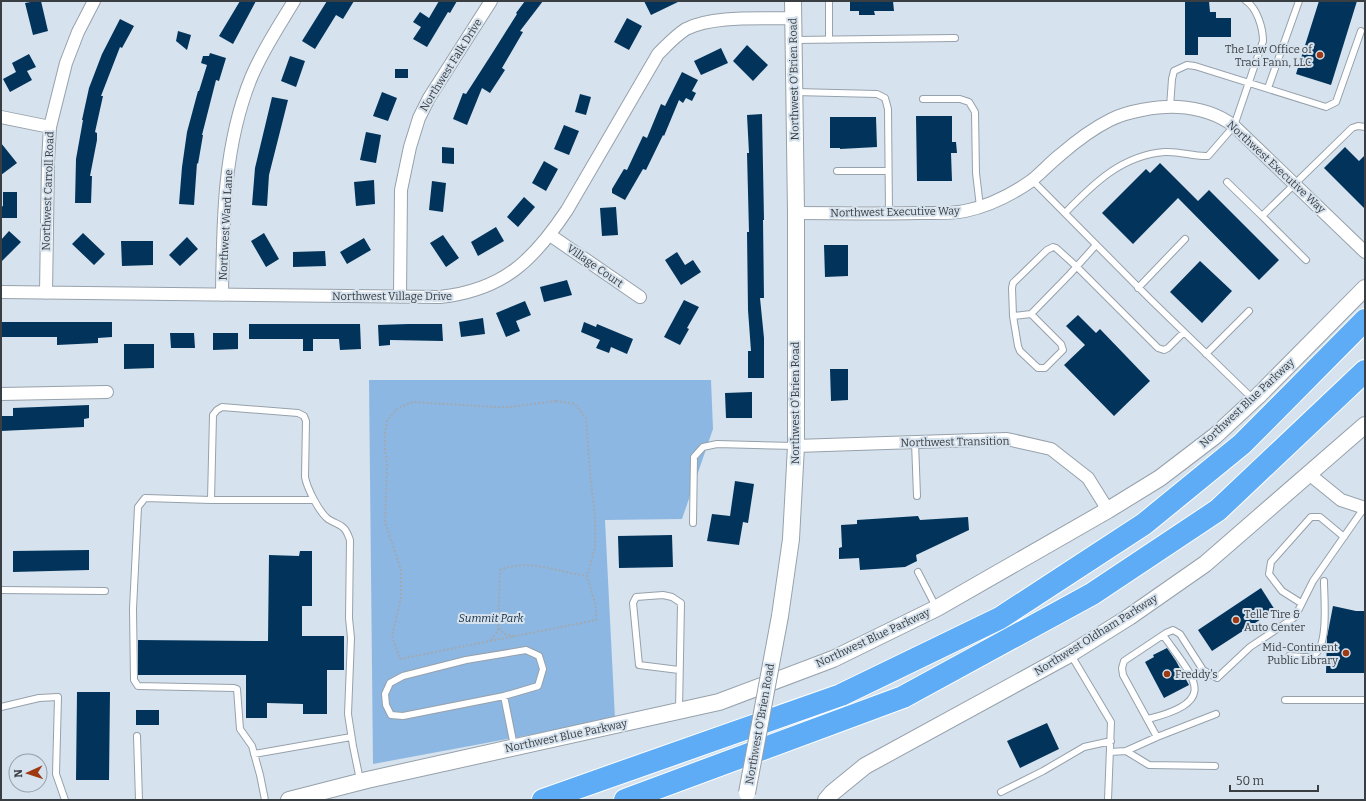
<svg xmlns="http://www.w3.org/2000/svg" width="1366" height="801" font-family="Bitter,serif">
	<style>
		.green { fill: #8cb7e2 }
		.building { fill: #02345b }
		.lines { fill: none; stroke-linecap: round; stroke-linejoin: round }
		.service-casing { stroke: #96a1ab; stroke-width: 8 }
		.minor-casing { stroke: #96a1ab; stroke-width: 14 }
		.tertiary-casing { stroke: #96a1ab; stroke-width: 18 }
		.motorway-casing { stroke: #fff; stroke-width: 24 }
		.path { stroke: #a0a9b2; stroke-width: 2; stroke-dasharray: 2 2; stroke-linecap: butt }
		.service { stroke: #fff; stroke-width: 6 }
		.minor { stroke: #fff; stroke-width: 12 }
		.tertiary { stroke: #fff; stroke-width: 16 }
		.motorway { stroke: #5dacf5; stroke-width: 22 }
		.tertiary-bridge-casing { stroke: #96a1ab; stroke-width: 18; stroke-linecap: butt }
		.tertiary-bridge { stroke: #fff; stroke-width: 16 }
		.poi-dot { fill: #9f3914; stroke: #d6e2ed; stroke-width: 1.5 }
		.labels { text-anchor: middle; dominant-baseline: central; stroke-width: 4; stroke-linejoin: round; paint-order: stroke }
		.poi-label { font-size: 11px; fill: #393e42; stroke: #d6e2ed; text-anchor: end }
		.street-label { font-size: 11px; fill: #393e42; stroke: #d6e2ed }
		.park-label { font-size: 11px; font-style: italic; fill: #122c43; stroke: #d6e2ed }
	</style>
	<rect width="100%" height="100%" fill="#d6e2ed"/>
	<path class="green" d="M369,380H711L713,429L682,519L605,520L615,719L373,764Z"/>
	<path class="building" d="M36,1H41L48,31L33,35L25,3Z
		M240,1H256L233,44L219,36Z
		M327,1H354L343,19L336,15L315,49L302,41Z
		M439,1H457L450,13L448,12L427,47L413,39L421,27L413,22L420,12L429,18Z
		M525,1H543L520,31L523,32L502,68L505,70L490,93L482,88L467,125L453,119L463,93L466,94L493,52L517,14L516,13Z
		M644,1H680L651,15Z
		M850,1H893L894,11H874L875,15H859V11H850Z
		M1185,1H1209L1210,12H1216V18H1231V37H1198V55H1185Z
		M1319,1H1357L1331,85L1296,74Z
		M627,18L642,26L629,50L614,42Z
		M120,19L134,26L122,48L120,47L101,96H103L95,132L97,133V140L90,176H92L91,203H75L76,159L83,120H82L89,88L102,54Z
		M178,31L191,35L187,50L176,41Z
		M747,45L768,65L753,81L733,61Z
		M721,48L728,63L701,75L694,61Z
		M210,53L226,58L219,81L216,80L202,135H203L198,164L197,163L194,205L179,204L182,167L187,132L198,91H199L207,65L201,63L203,56H209Z
		M29,54L36,67L27,71L32,80L10,92L3,79L16,72L12,63Z
		M290,56L305,61L296,87L281,81Z
		M395,69H408V78H395Z
		M682,72L698,80L692,91L696,93L692,101L686,98L683,103L679,100L664,136L663,135L646,170L643,169L625,200L612,193V189L624,169L627,170L643,136L647,138L661,104L665,106Z
		M382,92L397,98L388,121L373,116Z
		M580,94L591,97L586,115L575,112Z
		M272,97L288,100L269,175L267,206L252,205L255,168Z
		M762,114L764,220H763L764,298H760L764,338V378H748V351H751L748,310L747,232H749L747,153H749L747,115Z
		M916,116H952V142H956L957,153H951L952,181H917Z
		M830,117H876L877,147L840,149V148H830Z
		M564,125L579,131L569,155L554,149Z
		M366,132L381,135L376,163L360,160Z
		M1,143L17,163L1,175Z
		M442,147L454,148V164L442,163Z
		M1345,147L1359,161L1365,155V209L1324,168Z
		M544,161L558,169L546,191L532,183Z
		M1160,163L1198,201L1209,190L1279,260L1259,280L1178,198L1133,244L1102,213L1146,169L1150,173Z
		M374,180L375,204L356,206L354,182Z
		M432,181L446,183L443,212L429,210Z
		M3,192H17V218H1V207L3,206Z
		M524,197L535,207L518,227L507,217Z
		M616,207L618,235L602,236L600,208Z
		M496,227L504,241L478,256L471,242Z
		M9,231L21,242L1,262V240Z
		M83,233L105,254L94,265L72,244Z
		M264,233L279,259L266,267L251,241Z
		M443,235L459,258L446,267L430,243Z
		M187,237L198,249L180,266L169,255Z
		M364,238L371,250L347,264L340,252Z
		M121,241H153V265L122,266Z
		M824,245H848V276L825,277Z
		M325,251L326,266L293,267V252Z
		M677,252L685,265L693,260L701,272L681,285L665,260Z
		M1200,261L1232,291L1202,323L1170,292Z
		M567,280L572,295L544,302L540,287Z
		M684,300L699,307L687,328L689,329L680,345L664,337Z
		M525,301L531,315L516,321L520,331L506,337L496,313Z
		M1078,315L1096,333L1100,329L1150,381L1114,416L1064,365L1085,345L1066,326Z
		M483,318L485,334L461,337L459,322Z
		M1,322H112V337L98,338V343L57,345V337H1Z
		M584,322L596,327L597,324L633,339L627,354L611,347L609,353L596,348L600,340L581,332Z
		M249,324H360L361,349L340,350L339,339H313V351H303V339H249Z
		M408,324H442L443,341L390,340V345L379,346L378,325Z
		M170,333H194L195,348H171Z
		M213,333H238V349L213,350Z
		M124,344H154V368L124,369Z
		M830,369H848V400L831,401Z
		M752,392V418H726L725,393Z
		M89,405V418L84,419V427L1,431V416H13V408Z
		M735,481L754,484L748,523L743,522L739,545L707,541L712,514L730,516Z
		M918,516L920,520L968,517L969,530L916,555L917,561L905,567L860,570L859,558L839,559V548L842,547L841,525L857,524V520Z
		M672,535L673,567L619,568L618,536Z
		M89,550V570L13,572V551Z
		M300,551H312V606H302V636H344V670H327V714H303V704L267,703V718H246V675H138V640L268,641L269,555L299,556Z
		M1261,588L1275,610L1212,651L1198,630Z
		M1333,606L1356,611H1365V673H1326L1327,637Z
		M1167,648L1176,661L1189,685L1164,698L1145,662L1154,657L1153,655Z
		M77,692H110L109,780H76Z
		M136,710H159V725H136Z
		M1047,723L1059,749L1020,768L1007,741Z"/>
	<g class="lines">
		<g class="service-casing">
			<path id="service" d="M795,40L955,38
				M829,40V1
				M1268,88L1299,1
				M795,92L877,94L885,98L888,109L889,213
				M923,99H960L969,102L975,112L976,173L980,207
				M1170,107L1172,79L1174,71L1187,65L1195,66L1326,107L1336,102L1361,31
				M837,171H888
				M1032,180L1151,300L1253,399
				M1227,182L1262,216
				M1065,213C1093,184 1122,155 1165,152C1180,151 1194,157 1208,156L1234,126L1263,41C1263,28 1257,8 1246,1
				M1306,260L1262,216L1352,128L1358,126L1365,127
				M1138,288L1185,239
				M1031,314L1013,316L1018,346L1020,351L1038,368H1045L1063,350L1061,344L1031,314L1070,274L1096,245
				M1013,316L1012,288L1013,283L1047,250L1053,247L1056,248L1076,266L1158,348L1164,350L1168,348L1184,332
				M1206,354L1249,311
				M915,442L917,496
				M211,500L145,498L138,507L133,609L134,680L138,686L234,688L237,689L240,729L252,746L260,775L265,800
				M314,500H211L213,415L217,410L222,407L298,413L304,416L306,421L305,477C307,488 319,512 328,519C341,527 344,523 350,540L349,618L351,638L348,714L353,746L360,780
				M693,523L694,457L703,447L717,444L795,446
				M918,572L936,607
				M1,590L105,591
				M1301,603L1282,591L1269,574L1271,562L1311,517H1320L1344,537
				M1071,655L1111,722L1108,800
				M1289,656C1297,656 1307,659 1314,655C1329,646 1324,597 1324,581
				M504,696L403,716L391,715L386,705L385,694L390,683L403,676L466,660L526,650L539,656L543,669L538,686L504,696L514,746
				M1285,700H1365
				M1,707L39,698L58,697L56,774L65,800
				M679,710L681,603L672,597L663,595L636,597L633,603L639,665L679,670
				M1148,719C1220,701 1195,680 1163,635
				M137,736L139,800
				M1157,737L1123,675L1122,668L1124,661L1166,633L1173,630L1180,634L1203,670L1217,678L1250,647L1295,617L1313,581L1364,508
				M1126,751L1149,765L1215,766
				M1110,752L1126,751L1157,737L1216,714
				M254,754L351,737
				M1001,792L1043,771L1084,747L1111,741"/>
		</g>
		<g class="minor-casing">
			<path id="minor" d="M1,117L50,127
				M796,213C836,213 877,214 917,213C933,213 950,214 965,211C989,206 1011,195 1031,181C1041,173 1050,163 1060,155C1075,142 1092,129 1110,120C1127,111 1158,106 1178,107C1198,108 1218,114 1234,126L1365,252
				M550,235L640,297
				M1,292L440,297C503,290 533,261 567,210L658,54C667,45 675,36 686,29C713,15 762,19 793,18
				M46,293L48,161L50,127L66,63L78,32L94,1
				M222,295C223,222 223,147 251,78C262,51 279,26 294,1
				M400,297L401,190L410,147L419,118L429,98L491,1
				M1,394L107,392
				M796,446L1007,439L1051,449L1088,478L1108,510
				M1309,474L1341,500L1365,508"/>
		</g>
		<g class="tertiary-casing">
			<path id="tertiary" d="M780,616L791,539L796,446V213L793,1
				M289,800L367,780L719,702L833,659L937,608L1108,510L1160,478L1215,436L1258,396L1365,288
				M826,800L832,793L865,766L1070,654L1129,617L1205,564L1365,425"/>
		</g>
		<g class="motorway-casing">
			<path id="motorway" d="M543,800L841,695L1000,618L1144,524L1242,444L1365,320
				M625,800L903,697L1092,594L1218,510L1365,371"/>
		</g>
		<path class="path" d="M556,401L575,404L586,418L590,472L595,517V547L587,576L596,606V620L400,659L392,636L401,598V570L385,522L387,465L385,449V432L387,420L398,408L413,402L496,407H510Z
			M499,628L504,634L513,636
			M491,640L498,631L500,570C528,558 558,572 587,576"/>
		<use href="#service" class="service"/>
		<use href="#minor" class="minor"/>
		<use href="#tertiary" class="tertiary"/>
		<use href="#motorway" class="motorway"/>
		<g class="tertiary-bridge-casing">
			<path id="tertiary-bridge" d="M747,793L780,616"/>
		</g>
		<use href="#tertiary-bridge" class="tertiary-bridge"/>
	</g>
	<g class="poi-dot">
		<circle cx="1320" cy="55" r="4"/>
		<circle cx="1236" cy="620" r="4"/>
		<circle cx="1346" cy="653" r="4"/>
		<circle cx="1167" cy="674" r="4"/>
	</g>
	<g class="labels">
		<g class="poi-label">
			<text x="1312" y="49">The Law Office of<tspan x="1312" dy="13">Traci Fann, LLC</tspan></text>
			<text x="1244" y="614" text-anchor="start">Telle Tire &amp;<tspan x="1244" dy="13">Auto Center</tspan></text>
			<text x="1338" y="647">Mid-Continent<tspan x="1338" dy="13">Public Library</tspan></text>
			<text x="1175" y="674" text-anchor="start">Freddy's</text>
		</g>
		<g class="street-label">
			<text transform="translate(451 65) rotate(-58)">Northwest Falk Drive</text>
			<text transform="translate(794 79) rotate(-91)">Northwest O'Brien Road</text>
			<text transform="translate(1276 167) rotate(43)">Northwest Executive Way</text>
			<text transform="translate(48 191) rotate(-88)">Northwest Carroll Road</text>
			<text transform="translate(895 212) rotate(-1)">Northwest Executive Way</text>
			<text transform="translate(226 225) rotate(-87)">Northwest Ward Lane</text>
			<text transform="translate(595 266) rotate(35)">Village Court</text>
			<text x="392" y="296">Northwest Village Drive</text>
			<text transform="translate(795 403) rotate(-90)">Northwest O'Brien Road</text>
			<text transform="translate(1247 403) rotate(-43)">Northwest Blue Parkway</text>
			<text transform="translate(955 442) rotate(-1)">Northwest Transition</text>
			<text transform="translate(1096 635) rotate(-32)">Northwest Oldham Parkway</text>
			<text transform="translate(873 638) rotate(-25)">Northwest Blue Parkway</text>
			<text transform="translate(760 724) rotate(-80)">Northwest O'Brien Road</text>
			<text transform="translate(566 736) rotate(-12)">Northwest Blue Parkway</text>
		</g>
		<g class="park-label">
			<text x="491" y="618">Summit Park</text>
		</g>
	</g>
	<rect width="1366" height="801" fill="none" stroke="#393e42" stroke-width="4"/>
	<g transform="translate(28 773) rotate(267)"><circle r="19" fill="#d6e2ed" stroke="#97a0a9"/>
	<path d="M0-3L7 15L0 10L-7 15Z" fill="#9f3914"/>
	<text y="-6" font-size="11" font-weight="bold" text-anchor="middle" fill="#393e42">N</text>
	</g>
	<path d="M1230 785v6h88v-6" fill="none" stroke="#393e42" stroke-width="2"/>
	<text x="1236" y="785" font-size="12" fill="#393e42" stroke="#d6e2ed" stroke-width="3" paint-order="stroke">50 m</text>
</svg>
